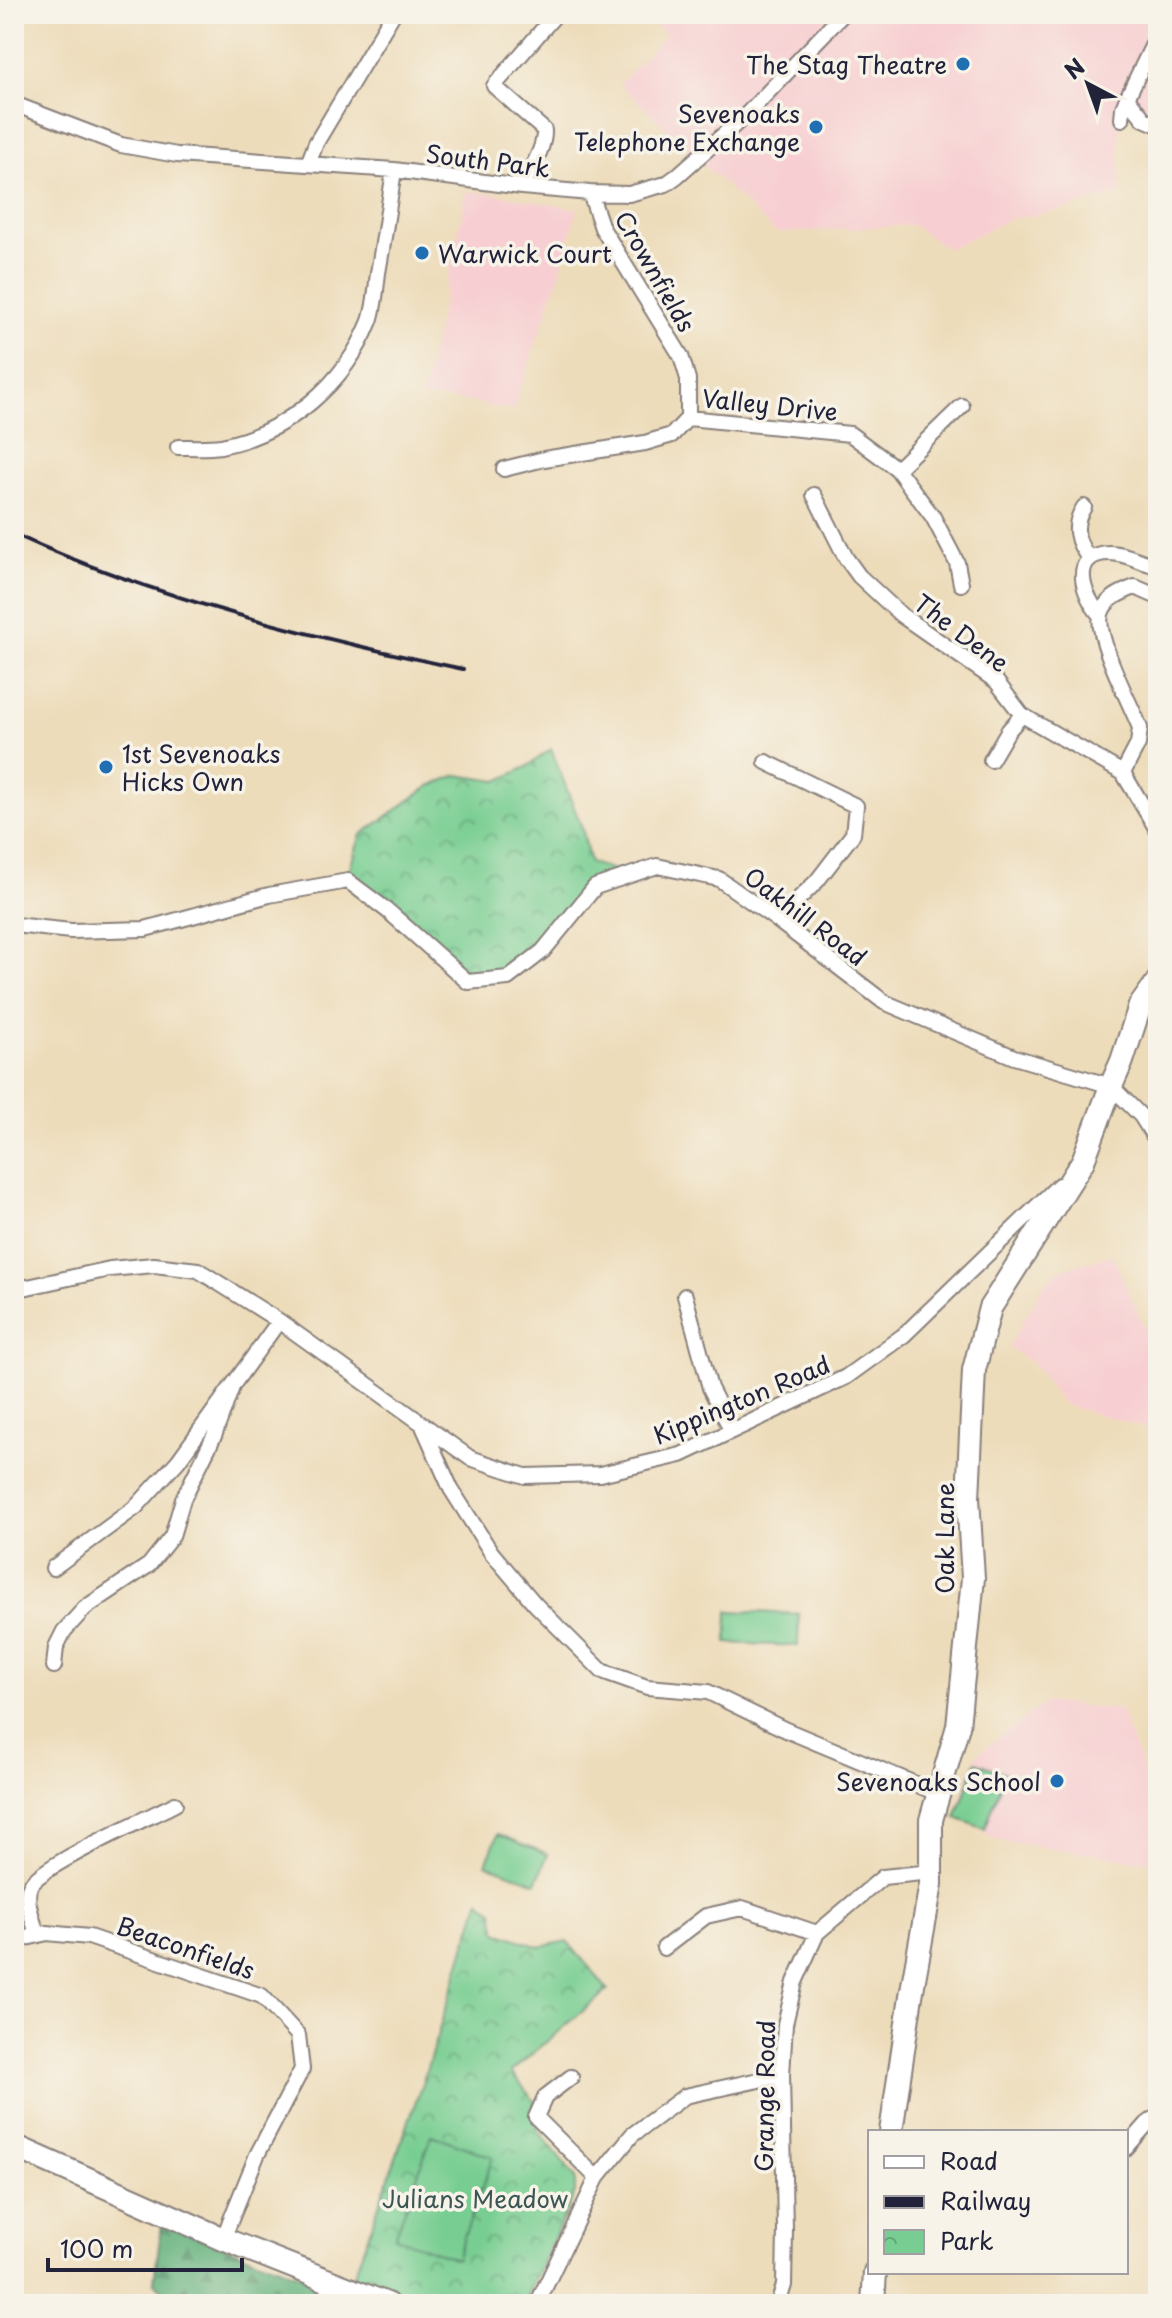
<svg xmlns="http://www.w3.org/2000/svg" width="1172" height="2318" font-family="'Playpen Sans',sans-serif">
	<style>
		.built { fill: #f7cfd2 }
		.forest { fill: url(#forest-firs); stroke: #426a5c; stroke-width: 2 }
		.park { fill: url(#park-crowns); stroke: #4d7866; stroke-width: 2 }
		.garden { fill: #78ce92; stroke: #4d7866; stroke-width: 2 }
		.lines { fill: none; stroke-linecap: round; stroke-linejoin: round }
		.street-casing { stroke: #887f7a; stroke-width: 18 }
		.secondary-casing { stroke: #887f7a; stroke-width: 26 }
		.street { stroke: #fff; stroke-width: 14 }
		.secondary { stroke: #fff; stroke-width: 22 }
		.rail { stroke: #22223b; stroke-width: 4 }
		.poi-dot { fill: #1f6fb2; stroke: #f7f3e8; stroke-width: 3 }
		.labels { text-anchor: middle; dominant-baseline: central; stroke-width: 7; stroke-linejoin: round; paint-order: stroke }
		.poi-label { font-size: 24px; fill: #22223b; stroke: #f7f3e8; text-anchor: end }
		.street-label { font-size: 24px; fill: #22223b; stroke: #f7f3e8 }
		.park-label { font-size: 24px; fill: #3c5655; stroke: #f7f3e8 }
	</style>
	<defs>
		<pattern id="forest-firs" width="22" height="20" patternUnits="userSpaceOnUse" patternTransform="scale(2)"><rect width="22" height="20" fill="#62b17c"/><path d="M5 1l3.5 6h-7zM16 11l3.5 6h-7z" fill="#509067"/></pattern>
		<pattern id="park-crowns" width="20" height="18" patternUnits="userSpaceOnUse" patternTransform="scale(2)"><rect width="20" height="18" fill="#78ce92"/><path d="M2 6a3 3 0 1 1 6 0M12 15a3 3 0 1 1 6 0" fill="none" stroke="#62a778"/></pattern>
	</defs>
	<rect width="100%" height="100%" fill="#f7f3e8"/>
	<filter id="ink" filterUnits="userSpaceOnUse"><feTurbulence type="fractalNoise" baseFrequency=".0125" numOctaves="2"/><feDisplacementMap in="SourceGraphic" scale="16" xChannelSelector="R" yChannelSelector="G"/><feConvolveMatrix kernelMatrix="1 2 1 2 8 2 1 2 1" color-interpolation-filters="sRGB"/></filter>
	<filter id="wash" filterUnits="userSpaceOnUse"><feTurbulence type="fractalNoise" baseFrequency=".006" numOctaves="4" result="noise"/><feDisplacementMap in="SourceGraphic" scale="32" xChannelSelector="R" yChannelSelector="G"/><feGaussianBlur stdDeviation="1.8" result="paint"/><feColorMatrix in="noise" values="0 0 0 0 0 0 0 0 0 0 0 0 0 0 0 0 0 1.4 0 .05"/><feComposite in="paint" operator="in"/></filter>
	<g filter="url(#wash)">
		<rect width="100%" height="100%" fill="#eddcba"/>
		<path class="built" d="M640,14H1158V125L1119,111L1120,193L1066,209L1010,219L948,249L912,225L776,233L619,84L666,35Z
			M467,191L502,195L578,209L559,276L513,410L461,400L422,397Z
			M1112,1255L1144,1327L1157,1342L1147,1428L1064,1405L1033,1363L1008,1348L1044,1284L1063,1269Z
			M1046,1702L1120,1710L1158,1811V1863L994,1840L958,1806L976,1755Z"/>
		<path class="forest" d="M162,2224L344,2291L333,2304H175L154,2281Z"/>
		<path class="park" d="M551,749L582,828L590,863L621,872L596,885L511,977L469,980L351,881L350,867L361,835L430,786L457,775L498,781L527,767Z
			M480,1900L493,1911L497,1932L539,1947L567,1941L608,1990L511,2072L534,2101L538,2130L575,2177V2193L523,2304H402L351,2283L422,2084Z"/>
		<path class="garden" d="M728,1611L799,1614L798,1646L727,1643Z
			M976,1762L1005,1773L985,1829L956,1818Z
			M498,1834L548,1854L536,1883L486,1864Z
			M432,2135L493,2157L456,2259L395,2237Z"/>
	</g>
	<g filter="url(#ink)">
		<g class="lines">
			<g class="street-casing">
				<path id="street" d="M1127,98L1144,119L1158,125
					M14,104L121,145L177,155L394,170L522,187L590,193L629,194L666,184L677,176L747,114L843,14
					M1122,119L1123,108L1127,98L1158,34
					M308,164L316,143L393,14
					M522,187C529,171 545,149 544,130L494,86L556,14
					M590,193L602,228L681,356L688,379V418
					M178,447C192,447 207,448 221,446C287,433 345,384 370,321C375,307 376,289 378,273C384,239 389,205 394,170
					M504,469L544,459L645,443L672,435L688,418L850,434L897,469L933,517L957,563L961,584
					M897,469L962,406
					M814,495L846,558L859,576L901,615L996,681L1022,715L1123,773L1158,831
					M1084,507C1072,525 1076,543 1090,559
					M1100,615C1083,596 1068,553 1110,553C1125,553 1140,562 1154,565L1158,542
					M991,760L1008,731L1022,715
					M766,762L856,806L853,834L817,881L777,920
					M1123,773L1138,744L1140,728C1130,702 1095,638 1101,614C1105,599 1122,592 1135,587L1158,597
					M14,925L71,931L145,929L269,895L348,881L388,911L468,982L508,978L543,951L595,887L657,866L719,879L777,920L884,1002L1014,1057L1111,1086L1141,1116L1158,1143
					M14,1290L110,1269L154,1265L198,1270L279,1321L470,1458L525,1476L600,1474L681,1455L846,1377L904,1335L1059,1185
					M685,1296L710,1388L732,1431
					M422,1424L451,1489L491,1552L535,1604L602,1671L647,1687L708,1692L786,1730L937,1793
					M53,1568L136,1507L178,1461L279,1321
					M54,1666L56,1647L64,1631L85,1608L149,1565L172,1536L183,1499L214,1436L232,1387
					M37,1935C34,1921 24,1900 30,1886C39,1866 150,1817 175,1804
					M14,1941L47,1933L89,1937L262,1996L298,2035L302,2069L257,2155L223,2239
					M664,1948L706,1916L742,1908L817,1933
					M571,2077L545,2097L536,2117L597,2178
					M1126,2148L1147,2124L1158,2116
					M537,2304L597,2178L632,2135L685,2096L782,2075
					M778,2304L784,2285L785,2230L782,2075L785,2024L795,1982L817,1933L883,1877L931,1872"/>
			</g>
			<g class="secondary-casing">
				<path id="secondary" d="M891,2132L911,1996L931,1884V1820L958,1726L973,1578L968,1498L974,1370L990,1308L1083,1161L1111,1086L1122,1061L1140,1006L1158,981
					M14,2146L223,2239L387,2304
					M873,2304L875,2272"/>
			</g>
			<use href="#street" class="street"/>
			<use href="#secondary" class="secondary"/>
			<path class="rail" d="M14,534C154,598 313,638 463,669"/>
		</g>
	</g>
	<g class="poi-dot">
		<circle cx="963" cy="64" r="8"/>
		<circle cx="816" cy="127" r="8"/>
		<circle cx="422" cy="253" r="8"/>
		<circle cx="106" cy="767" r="8"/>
		<circle cx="1057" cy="1781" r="8"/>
	</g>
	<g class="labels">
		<g class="poi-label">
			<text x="947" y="64">The Stag Theatre</text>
			<text x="800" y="113">Sevenoaks<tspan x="800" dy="28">Telephone Exchange</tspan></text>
			<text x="438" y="253" text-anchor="start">Warwick Court</text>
			<text x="122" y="753" text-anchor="start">1st Sevenoaks<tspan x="122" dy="28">Hicks Own</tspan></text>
			<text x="1041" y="1781">Sevenoaks School</text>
		</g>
		<g class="street-label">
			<text transform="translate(488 160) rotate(7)">South Park</text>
			<text transform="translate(656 271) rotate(60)">Crownfields</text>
			<text transform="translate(770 404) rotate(6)">Valley Drive</text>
			<text transform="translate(962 632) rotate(37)">The Dene</text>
			<text transform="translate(806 916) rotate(37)">Oakhill Road</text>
			<text transform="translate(741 1399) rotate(-23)">Kippington Road</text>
			<text transform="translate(944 1538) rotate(-90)">Oak Lane</text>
			<text transform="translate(186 1947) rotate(19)">Beaconfields</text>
			<text transform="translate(764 2096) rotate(-89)">Grange Road</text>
		</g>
		<g class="park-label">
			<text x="475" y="2198">Julians Meadow</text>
		</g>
	</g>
	<rect width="1172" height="2318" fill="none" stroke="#f7f3e8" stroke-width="48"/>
	<rect x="868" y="2130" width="260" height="144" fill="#f7f3e8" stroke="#a29fa3" stroke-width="2"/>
	<rect x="884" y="2156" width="40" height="12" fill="#ffffff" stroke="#a29fa3" stroke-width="2"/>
	<text x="940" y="2170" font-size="24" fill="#22223b">Road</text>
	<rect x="884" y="2196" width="40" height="12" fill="#22223b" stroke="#a29fa3" stroke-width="2"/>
	<text x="940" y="2210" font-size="24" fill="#22223b">Railway</text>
	<rect x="884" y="2230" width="40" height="24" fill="url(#park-crowns)" stroke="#a29fa3" stroke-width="2"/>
	<text x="940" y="2250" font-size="24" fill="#22223b">Park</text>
	<g transform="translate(1088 84) rotate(319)" stroke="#f7f3e8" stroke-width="6" paint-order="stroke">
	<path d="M0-6L14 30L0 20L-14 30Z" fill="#22223b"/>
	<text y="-12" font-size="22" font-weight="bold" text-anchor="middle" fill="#22223b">N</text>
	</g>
	<path d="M48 2258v12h194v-12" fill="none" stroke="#22223b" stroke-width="4"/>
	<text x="60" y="2258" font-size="24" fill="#22223b" stroke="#f7f3e8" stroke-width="6" paint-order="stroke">100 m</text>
</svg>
